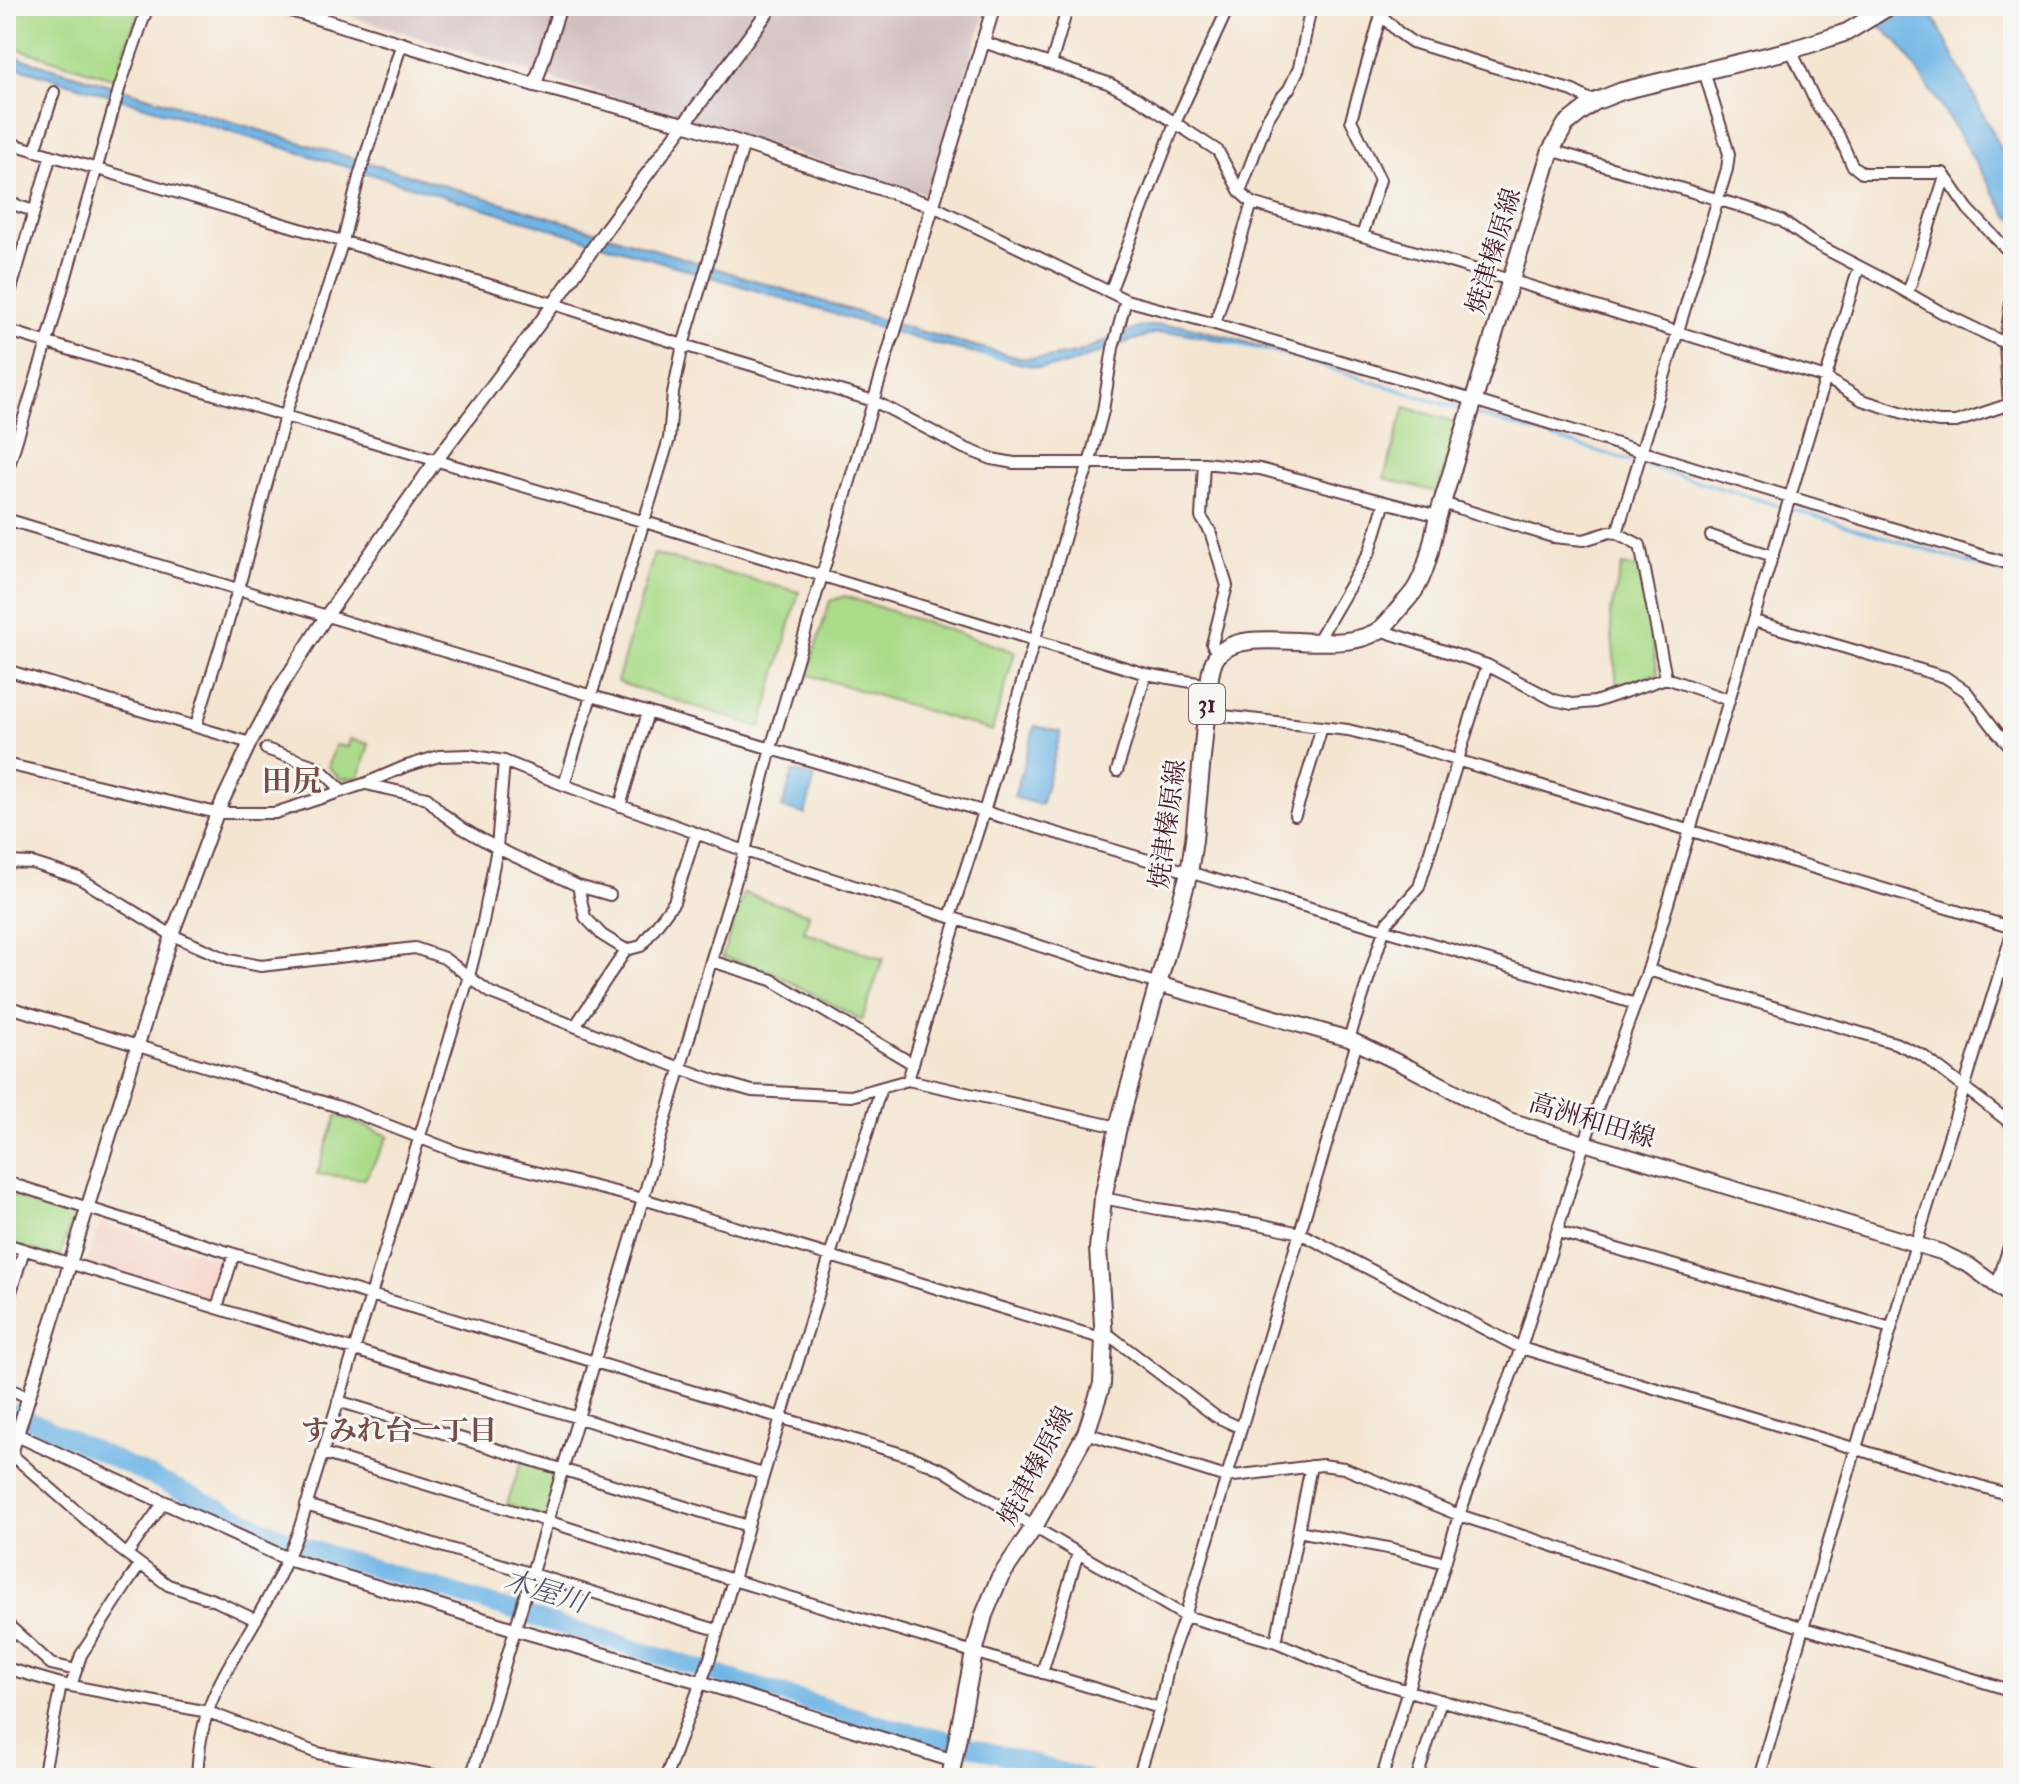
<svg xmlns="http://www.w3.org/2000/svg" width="2019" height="1784" font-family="'IM FELL Double Pica','Noto Serif JP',serif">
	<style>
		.built { fill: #f7d1c7 }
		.industrial { fill: #d2bfc0 }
		.green { fill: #abdc8a; stroke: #7a7e5a; stroke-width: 2 }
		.water { fill: #6eb5e6; stroke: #5c6a88; stroke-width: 2 }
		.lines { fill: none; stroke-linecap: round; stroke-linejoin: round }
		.stream { stroke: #6eb5e6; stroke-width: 3 }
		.river { stroke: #6eb5e6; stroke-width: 18 }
		.minor-casing { stroke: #643d44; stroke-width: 14 }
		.tertiary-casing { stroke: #643d44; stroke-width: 16 }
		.secondary-casing { stroke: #643d44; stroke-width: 18 }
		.primary-casing { stroke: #643d44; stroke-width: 20 }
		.minor { stroke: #fff; stroke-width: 10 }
		.tertiary { stroke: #fff; stroke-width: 12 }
		.secondary { stroke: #fff; stroke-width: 14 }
		.primary { stroke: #fff; stroke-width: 16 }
		.labels { text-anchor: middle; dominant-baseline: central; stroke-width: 6; stroke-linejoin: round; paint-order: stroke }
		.shield { fill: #f6f6f2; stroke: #7e6067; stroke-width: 2 }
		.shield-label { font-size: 24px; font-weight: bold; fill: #4a1f2b }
		.street-label { font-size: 26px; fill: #4a1f2b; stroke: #f6f6f2 }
		.neighbourhood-label { font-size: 28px; font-weight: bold; fill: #764c48; stroke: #f6f6f2 }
		.water-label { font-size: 28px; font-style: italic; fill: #57546c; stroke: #f6f6f2 }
		.quarter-label { font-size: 30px; font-weight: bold; fill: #764c48; stroke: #f6f6f2 }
	</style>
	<rect width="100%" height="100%" fill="#f6f6f2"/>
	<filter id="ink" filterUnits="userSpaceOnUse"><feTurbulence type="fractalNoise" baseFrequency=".0125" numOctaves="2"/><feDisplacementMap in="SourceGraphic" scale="16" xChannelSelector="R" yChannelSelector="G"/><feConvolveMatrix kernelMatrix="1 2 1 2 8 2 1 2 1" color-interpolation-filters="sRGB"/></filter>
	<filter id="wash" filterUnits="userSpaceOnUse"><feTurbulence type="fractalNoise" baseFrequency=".006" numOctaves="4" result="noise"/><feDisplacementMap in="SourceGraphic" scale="32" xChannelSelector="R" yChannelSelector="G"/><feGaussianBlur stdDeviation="1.8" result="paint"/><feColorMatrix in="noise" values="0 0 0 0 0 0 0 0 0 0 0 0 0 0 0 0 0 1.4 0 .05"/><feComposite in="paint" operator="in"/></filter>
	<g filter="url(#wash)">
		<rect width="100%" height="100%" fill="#f4e5d0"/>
		<path class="built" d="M100,1223L226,1261L213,1303L87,1264Z"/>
		<path class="industrial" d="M317,6H988L926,194Z"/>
		<path class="green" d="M18,6H140L115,79L6,45V15Z
			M1405,407L1458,423L1437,492L1384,478Z
			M654,554L799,592L761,727L617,682Z
			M1622,565L1638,568L1658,673L1617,686L1610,615Z
			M845,596L1015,652L992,731L807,674L830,601Z
			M350,739L369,744L359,777L341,779L328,767L335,745L348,747Z
			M744,893L809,914L804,932L883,959L862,1020L768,970L722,957Z
			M337,1115L389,1136L365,1179L317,1174Z
			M6,1193L73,1213L60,1258L6,1242Z
			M522,1460L559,1471L545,1517L507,1504Z"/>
		<path class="water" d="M1857,6H1926L1929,8L2013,172V219L2008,216L1953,125L1898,42Z
			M6,54L573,224L915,330L1020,358H1046L1076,353L1141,327L1157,325H1182L1236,339L1283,354L1180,332L1156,333L1121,344L1067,365L1040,368L927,342L6,64Z
			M1035,726L1061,732L1041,805L1014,797Z
			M793,771L815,777L805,814L782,808Z"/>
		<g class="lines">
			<path class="stream" d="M1227,342L1283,354L1466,411
				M983,355L1007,360
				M1477,415L1634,462
				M1641,464L1783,507
				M1791,509L2013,576"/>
			<path class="river" d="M6,1409L299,1545L896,1729L934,1736L1085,1778"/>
		</g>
	</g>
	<g filter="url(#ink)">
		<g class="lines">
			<g class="minor-casing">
				<path id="minor" d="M1372,6L1398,32L1412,42L1573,91L1594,102
					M983,42L1108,83L1140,100L1218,151L1240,192L1252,203L1510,280L1826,378L1862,400L1923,419L1939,422H1956L2013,403
					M1791,50L1817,105L1839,136L1852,165L1862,173H1943L1968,209L2013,256
					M1051,64L1068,6
					M6,142L554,304L683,345L874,401L964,448L992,459L1014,463H1204L1260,469L1438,516
					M1551,150L1760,212L1782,221L1810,241L1887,281L1941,312L2005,343
					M35,151L54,92
					M1240,192L1268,118L1280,99L1289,89L1299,68L1311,6
					M6,202L34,211
					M933,206L1126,300L1215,324L1473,400L2013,565
					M1362,236L1380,180L1351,120L1381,15
					M1110,292L1176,121L1229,6
					M1908,293L1945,176
					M6,306L51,155
					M1215,324L1252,203
					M6,330L285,416L645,522L1146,674L1209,685
					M2009,404L2005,343L2013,289
					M1204,463L1201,517L1210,531L1227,586L1212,644L1218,655
					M6,475L47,343L120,86L148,6
					M1442,503L1553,537L1584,540L1610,532L1617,533L1640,545L1666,678
					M6,519L592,696L1636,1004
					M1617,533L1727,169L1729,154L1704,71
					M1711,536L1773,556
					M1754,621L1945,677L1966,691L1997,732L2013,749
					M1380,630L1487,665L1554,700L1572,704L1595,702L1666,678L1729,700
					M1317,642L1370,551L1385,502
					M6,670L250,743
					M1206,714L1348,730L1397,742L2013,928
					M196,725L238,590L285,416L343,241L360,173L402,43
					M266,749L318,767L343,791
					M6,764L217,813H275L364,784L404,767L439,756L469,755L504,761L564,785L745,851L1158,984
					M1117,771L1146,674
					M366,784L427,798L443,814L462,828L497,848L578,886L610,895
					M564,785L669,439L673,393L683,345L744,143
					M620,806L648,712
					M1295,815L1322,727
					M6,862L32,863L79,878L172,935L229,960L261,966L415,948L444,958L491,993L680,1068L717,1081L752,1091L851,1096L908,1080L1118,1127
					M578,886L585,917L602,935L626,950
					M950,917L984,812L1075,502L1089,464L1103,411L1113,348L1126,300
					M711,961L772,980L913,1064
					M1648,970L1895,1043L1922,1055L2013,1125
					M6,1006L346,1109L459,1153L643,1199L1104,1339
					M575,1026L626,950L641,946L674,902L696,833
					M1349,1039L1386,924L1419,887L1487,665
					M908,1080L957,919
					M6,1182L234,1254L912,1457L945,1471L1034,1527L1185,1616L1276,1642L1357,1676L1708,1778
					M1103,1198L1158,1209L1259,1224L1300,1233L1521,1348L2013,1496
					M1558,1232L1891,1328
					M6,1244L763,1474
					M1997,1285L2013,1234
					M6,1308L24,1250
					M217,1308L234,1254
					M1104,1331L1215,1416L1241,1428
					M6,1387L29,1398
					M338,1401L748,1526
					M1086,1433L1226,1477L1322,1465L1344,1468L1459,1515L1804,1628L2013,1691
					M10,1453L121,1550L168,1585L216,1601L256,1620
					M322,1453L547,1521L733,1580L1160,1708
					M306,1505L717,1630
					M1298,1531L1393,1549L1445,1563
					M127,1554L164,1502
					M6,1623L51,1664L76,1670
					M1276,1642L1311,1466
					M6,1668L61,1684L208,1712L317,1753L449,1778
					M1042,1673L1078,1553
					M71,1686L81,1655L140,1564
					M43,1778L61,1684
					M197,1778C198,1756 201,1731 208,1711C219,1679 238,1651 254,1623C271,1594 286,1564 298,1533L469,976L483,922L497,848L504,761
					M471,1778L643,1199L711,961L745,851L771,748L893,335
					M667,1778L668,1771L710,1658L733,1580L748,1526L881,1088
					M1138,1778L1160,1708L1170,1658L1185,1616L1357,1042
					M1382,1778L1459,1515L1521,1348L1584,1144L1648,970L1859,267
					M1417,1778L1441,1700
					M1759,1778L1916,1244L2013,930"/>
			</g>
			<g class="tertiary-casing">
				<path id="tertiary" d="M278,6L535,85L684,124L933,206
					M535,85L560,6
					M893,335L994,6
					M6,1430L288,1559L514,1629L700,1682L954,1761
					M6,1470L172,935L217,813L250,743L278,691L327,615L435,462L554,304L607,228L772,6"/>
			</g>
			<g class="secondary-casing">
				<path id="secondary" d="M1158,984L1349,1039L1410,1068L1509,1120L1941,1252L1970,1266L2013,1298"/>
			</g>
			<g class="primary-casing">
				<path id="primary" d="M950,1778L974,1653L984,1615L999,1579L1034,1527L1086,1433L1102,1384L1104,1339L1098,1249L1103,1198L1118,1127L1189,873L1194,840L1209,685C1210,676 1211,664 1217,656C1246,620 1341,661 1382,628C1388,623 1393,616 1398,610C1403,604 1409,598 1414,591C1428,570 1432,541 1438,516L1551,150L1566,124L1594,102L1622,91L1791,50L1823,40L1847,32L1890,6"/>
			</g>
			<use href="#minor" class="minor"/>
			<use href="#tertiary" class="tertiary"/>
			<use href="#secondary" class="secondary"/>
			<use href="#primary" class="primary"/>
		</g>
	</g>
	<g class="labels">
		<rect class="shield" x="1189" y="684" width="36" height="40" rx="6"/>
		<g class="shield-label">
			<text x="1207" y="704">31</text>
		</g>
		<g class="street-label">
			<text transform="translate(1494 251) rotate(-73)">焼津榛原線</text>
			<text transform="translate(1168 824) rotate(-82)">焼津榛原線</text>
			<text transform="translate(1592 1121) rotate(17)">高洲和田線</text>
			<text transform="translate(1036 1466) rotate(-62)">焼津榛原線</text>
		</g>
		<g class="neighbourhood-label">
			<text x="399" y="1431">すみれ台一丁目</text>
		</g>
		<g class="water-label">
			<text transform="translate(545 1592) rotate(17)">木屋川</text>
		</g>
		<g class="quarter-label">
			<text x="292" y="781">田尻</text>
		</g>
	</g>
	<rect width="2019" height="1784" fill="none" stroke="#f6f6f2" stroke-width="32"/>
</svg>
